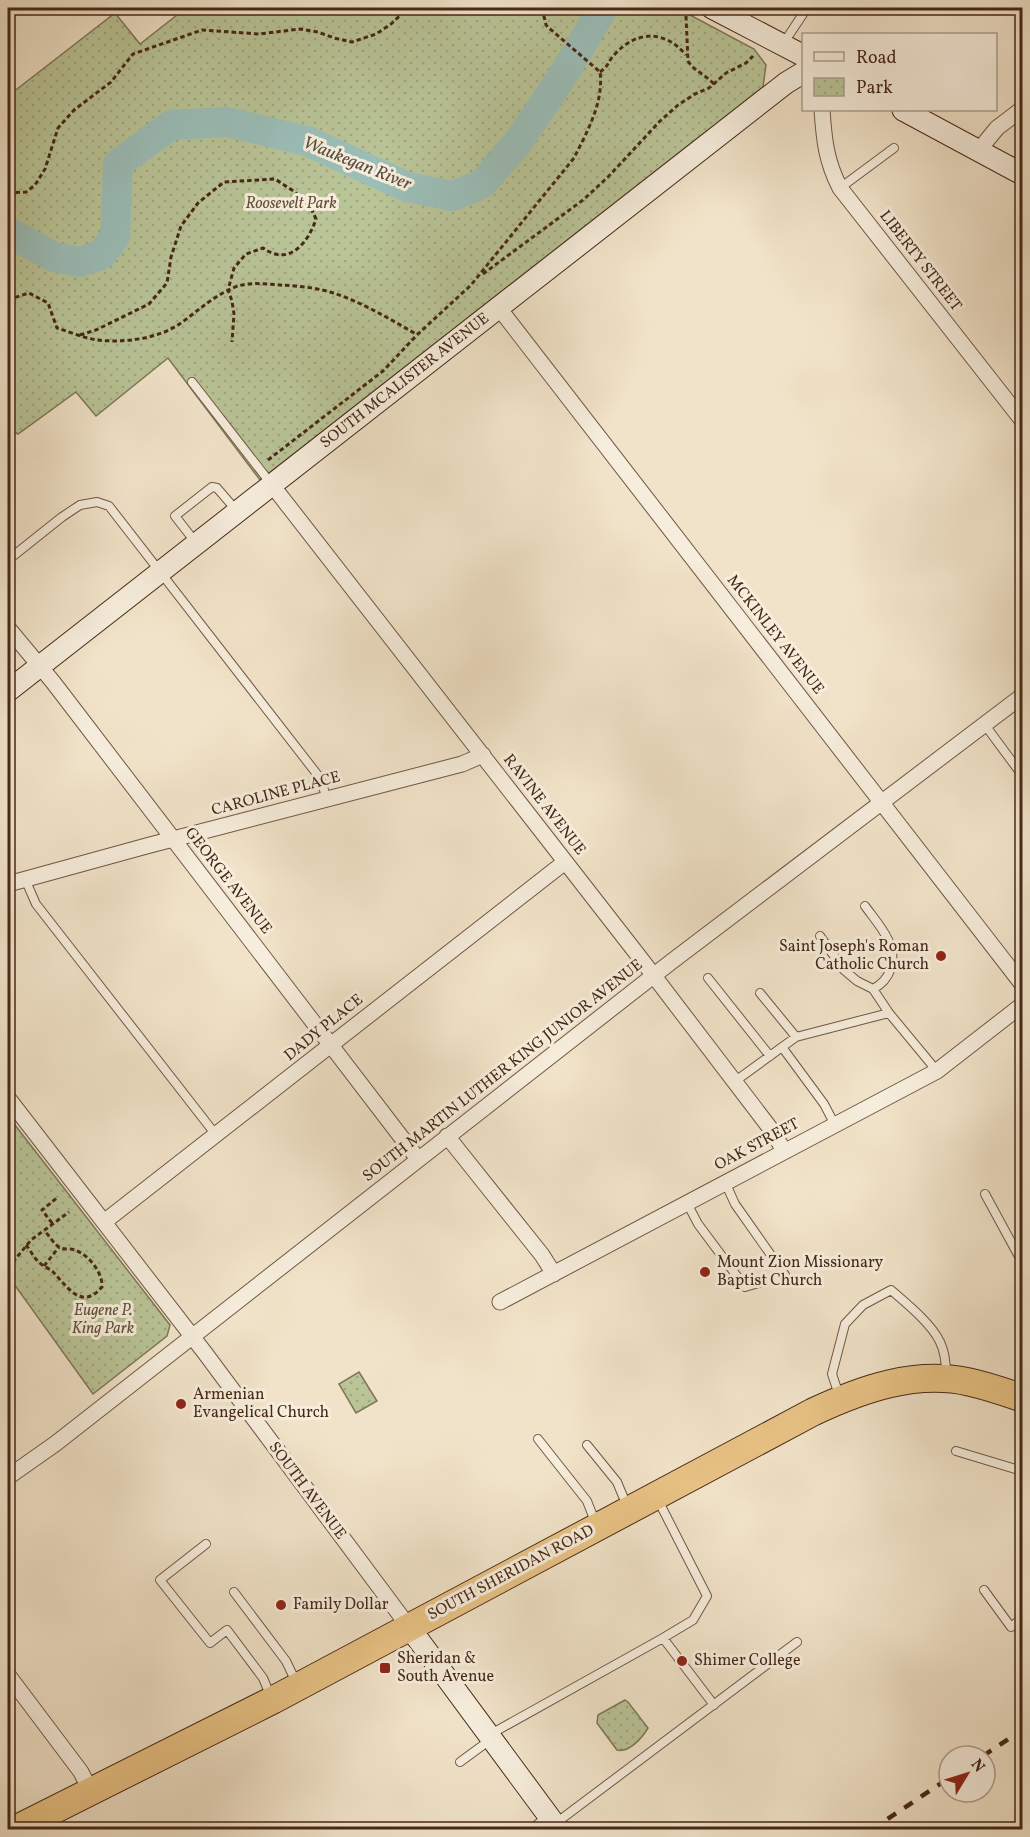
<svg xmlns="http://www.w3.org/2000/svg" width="1030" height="1837" font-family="Vollkorn,serif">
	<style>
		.park { fill: url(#park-dots); stroke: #7f7657; stroke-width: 1.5 }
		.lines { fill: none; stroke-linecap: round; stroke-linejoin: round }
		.river { stroke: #9bbeb8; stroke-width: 30 }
		.lane-casing { stroke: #705744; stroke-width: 10 }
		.street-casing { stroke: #705744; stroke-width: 17 }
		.secondary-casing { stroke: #452817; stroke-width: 23 }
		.highway-casing { stroke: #452817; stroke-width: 29 }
		.path { stroke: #452817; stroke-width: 3; stroke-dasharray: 4.5 3; stroke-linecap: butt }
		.lane { stroke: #f6eddc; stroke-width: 8 }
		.street { stroke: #f6eddc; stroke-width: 15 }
		.secondary { stroke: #f6eddc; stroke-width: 21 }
		.highway { stroke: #e8c284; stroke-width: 27 }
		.rail { stroke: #452817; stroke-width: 4.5; stroke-dasharray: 10 10; stroke-linecap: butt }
		.poi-dot { fill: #8f2418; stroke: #f6eddc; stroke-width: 2 }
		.labels { text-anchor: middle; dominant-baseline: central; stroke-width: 6; stroke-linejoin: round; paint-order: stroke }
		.park-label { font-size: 16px; font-style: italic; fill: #624f37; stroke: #f6eddc }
		.street-label { font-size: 16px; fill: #452817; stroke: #f6eddc }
		.poi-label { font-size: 16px; fill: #452817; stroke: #f6eddc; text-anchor: start }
		.water-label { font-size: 18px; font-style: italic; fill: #5a4e3f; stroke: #f6eddc }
	</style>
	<defs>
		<pattern id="park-dots" width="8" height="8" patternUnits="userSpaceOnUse" patternTransform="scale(1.5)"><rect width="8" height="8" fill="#b9c497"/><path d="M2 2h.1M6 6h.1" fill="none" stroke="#a0a881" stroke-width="1.8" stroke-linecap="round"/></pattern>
	</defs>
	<rect width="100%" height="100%" fill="#f1e3c9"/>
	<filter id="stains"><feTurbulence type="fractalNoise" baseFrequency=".00333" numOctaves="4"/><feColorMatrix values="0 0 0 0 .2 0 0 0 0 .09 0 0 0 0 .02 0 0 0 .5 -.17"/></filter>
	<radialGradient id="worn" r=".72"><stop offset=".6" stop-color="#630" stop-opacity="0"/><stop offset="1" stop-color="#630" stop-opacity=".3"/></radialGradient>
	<path class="park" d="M186,8H677L754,49L766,65L763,87L260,480L168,358L96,416L76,392L18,434L8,428V96L115,13L140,44Z
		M8,1116L170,1325L167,1336L93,1394L14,1284L8,1288Z
		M359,1372L377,1401L356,1413L339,1384Z
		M625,1700L628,1702L648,1728C642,1738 629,1753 617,1750L597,1723L598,1715Z"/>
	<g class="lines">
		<path class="river" d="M8,232L54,257L79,262L101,255L115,237L118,164L171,125L227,122L307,141L407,187L453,196L482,184L519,141L565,72L603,8"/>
		<g class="lane-casing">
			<path id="lane" d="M8,12L14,8
				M783,44L807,8
				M840,188L894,148
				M192,382L272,485
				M196,543L175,516L212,487L217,488L236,510
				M8,560L62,517L80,505L97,502L109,506L320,778L327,799
				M985,725L1022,775
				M25,879L36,904L216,1135
				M865,906C878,924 898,944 891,968C888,977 881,985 873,989
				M820,936L844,970L857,981L873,989L889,1013L937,1071
				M708,978L770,1056
				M760,993L796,1037
				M782,1047L824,1104L835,1125
				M734,1082L796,1037L889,1013
				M985,1194L1022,1262
				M687,1203L698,1224L745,1287L785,1275L735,1204L725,1182
				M839,1395L832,1374L845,1324L863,1305L891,1290C906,1303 932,1324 940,1342C945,1352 946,1363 946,1374
				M538,1439L587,1501L596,1524
				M587,1445L617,1482L627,1506
				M956,1451L1022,1471
				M658,1500L707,1596L693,1620L663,1638
				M8,1501L9,1503
				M206,1544L160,1580L210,1643L227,1630L263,1678L271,1697
				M984,1590L1011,1627L1022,1618
				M234,1592L286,1661L296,1682
				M489,1735L663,1638L714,1705
				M460,1762L490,1740
				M556,1823L797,1642
				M530,1830L548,1816"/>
		</g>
		<g class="street-casing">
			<path id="street" d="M822,110C824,139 826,161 840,188L1022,420
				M979,150L997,128L1022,109
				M499,308L1022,984
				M272,485L641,959L773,1132L784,1151
				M8,628L53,682L418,1159
				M8,884L150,845L462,764L483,755
				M8,1098L205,1353L409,1627
				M447,1136L542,1255L554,1274
				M104,1222L565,862
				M500,1302L937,1071L1022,1005
				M8,1477L55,1444L671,962L1022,696
				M8,1675L81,1772L91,1792"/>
		</g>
		<g class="secondary-casing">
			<path id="secondary" d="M712,8L804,56
				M903,110L1022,174
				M8,691L786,83L804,72
				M409,1627L559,1830"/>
		</g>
		<g class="highway-casing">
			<path id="highway" d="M14,1830L273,1700L813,1412C862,1389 915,1370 969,1382C987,1386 1005,1392 1022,1398"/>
		</g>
		<path class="path" d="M686,16L688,61C694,71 706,75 714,84
			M600,72C610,65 607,62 615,54C637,30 665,30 686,55
			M8,193L26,192L35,185L45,169L58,128L74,110L111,82L133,54L202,30L259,34L300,29L318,32L334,38L352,42L376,34L391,24L408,8
			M483,274L583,200L608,177L660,121L678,105L695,94L709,88L726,73L746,63L753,56
			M8,298L10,299L29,293L48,303L57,328C70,332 84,338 97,340C125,343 158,339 181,323C200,309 216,294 238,286C251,282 266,284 280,285C296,286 313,287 330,292C360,301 388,318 416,334
			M80,335L96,330L149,304L167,283L171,257L181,226L198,203L224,182L275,179L295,192L310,206L316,219C308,243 289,267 263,248L246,254L234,268L228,290L232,301L234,314L232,342
			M268,460L383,371L417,335L471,285L574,158C587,132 604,102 600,72L549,28L546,25L542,8
			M52,1223L42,1210L58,1197
			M26,1245C31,1251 35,1260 41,1264C45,1267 50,1269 53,1272C68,1287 81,1311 102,1287C103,1273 89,1255 75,1250C70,1248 65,1250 61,1248C54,1245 49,1235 44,1230
			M44,1266L59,1247
			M8,1268L31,1240L69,1212"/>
		<use href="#lane" class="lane"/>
		<use href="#street" class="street"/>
		<use href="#secondary" class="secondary"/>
		<use href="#highway" class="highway"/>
		<path class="rail" d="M983,1756L1022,1730
			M871,1830L949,1778"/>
	</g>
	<g class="poi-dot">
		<circle cx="941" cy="956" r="6"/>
		<circle cx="705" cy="1272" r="6"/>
		<circle cx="181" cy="1404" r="6"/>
		<circle cx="281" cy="1605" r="6"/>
		<circle cx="682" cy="1661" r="6"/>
		<rect x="379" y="1662" width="12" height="12" rx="3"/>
	</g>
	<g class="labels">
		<g class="park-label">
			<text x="291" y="204">Roosevelt Park</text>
			<text x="103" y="1311">Eugene P.<tspan x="103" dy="18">King Park</tspan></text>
		</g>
		<g class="street-label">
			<text transform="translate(920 261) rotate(52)">LIBERTY STREET</text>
			<text transform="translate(405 381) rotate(-38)">SOUTH MCALISTER AVENUE</text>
			<text transform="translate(775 635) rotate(52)">MCKINLEY AVENUE</text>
			<text transform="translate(276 794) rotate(-15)">CAROLINE PLACE</text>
			<text transform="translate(544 805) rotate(52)">RAVINE AVENUE</text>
			<text transform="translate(228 881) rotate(52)">GEORGE AVENUE</text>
			<text transform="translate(324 1028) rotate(-39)">DADY PLACE</text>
			<text transform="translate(503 1071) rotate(-38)">SOUTH MARTIN LUTHER KING JUNIOR AVENUE</text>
			<text transform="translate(757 1145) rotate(-28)">OAK STREET</text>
			<text transform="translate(307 1491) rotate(53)">SOUTH AVENUE</text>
			<text transform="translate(511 1573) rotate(-28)">SOUTH SHERIDAN ROAD</text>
		</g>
		<g class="poi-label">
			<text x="929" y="947" text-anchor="end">Saint Joseph's Roman<tspan x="929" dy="18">Catholic Church</tspan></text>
			<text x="717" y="1263">Mount Zion Missionary<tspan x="717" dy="18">Baptist Church</tspan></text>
			<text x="193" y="1395">Armenian<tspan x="193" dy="18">Evangelical Church</tspan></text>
			<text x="293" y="1605">Family Dollar</text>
			<text x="397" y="1659">Sheridan &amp;<tspan x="397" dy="18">South Avenue</tspan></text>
			<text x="694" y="1661">Shimer College</text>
		</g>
		<g class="water-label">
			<text transform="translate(357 164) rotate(22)">Waukegan River</text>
		</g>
	</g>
	<rect width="1030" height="1837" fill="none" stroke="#f1e3c9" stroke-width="30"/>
	<rect x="9" y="9" width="1012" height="1819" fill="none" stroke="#452817" stroke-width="3"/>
	<rect x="15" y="15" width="1000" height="1807" fill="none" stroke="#452817" stroke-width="1.5"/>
	<rect x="802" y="33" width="195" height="78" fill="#f6eddc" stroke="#af9e8d" stroke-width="1.5"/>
	<rect x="814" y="52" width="30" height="9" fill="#f6eddc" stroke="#af9e8d" stroke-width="1.5"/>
	<text x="856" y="63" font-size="18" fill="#452817">Road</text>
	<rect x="814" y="78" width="30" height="18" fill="url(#park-dots)" stroke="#af9e8d" stroke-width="1.5"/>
	<text x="856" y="93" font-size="18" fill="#452817">Park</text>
	<g transform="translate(967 1774) rotate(52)"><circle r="28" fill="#f6eddc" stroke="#af9e8d" stroke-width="1.5"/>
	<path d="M0-4.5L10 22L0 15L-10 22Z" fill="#8f2418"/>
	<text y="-9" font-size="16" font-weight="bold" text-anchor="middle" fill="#452817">N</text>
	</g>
	<rect width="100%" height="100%" filter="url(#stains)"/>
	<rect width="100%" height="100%" fill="url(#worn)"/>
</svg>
